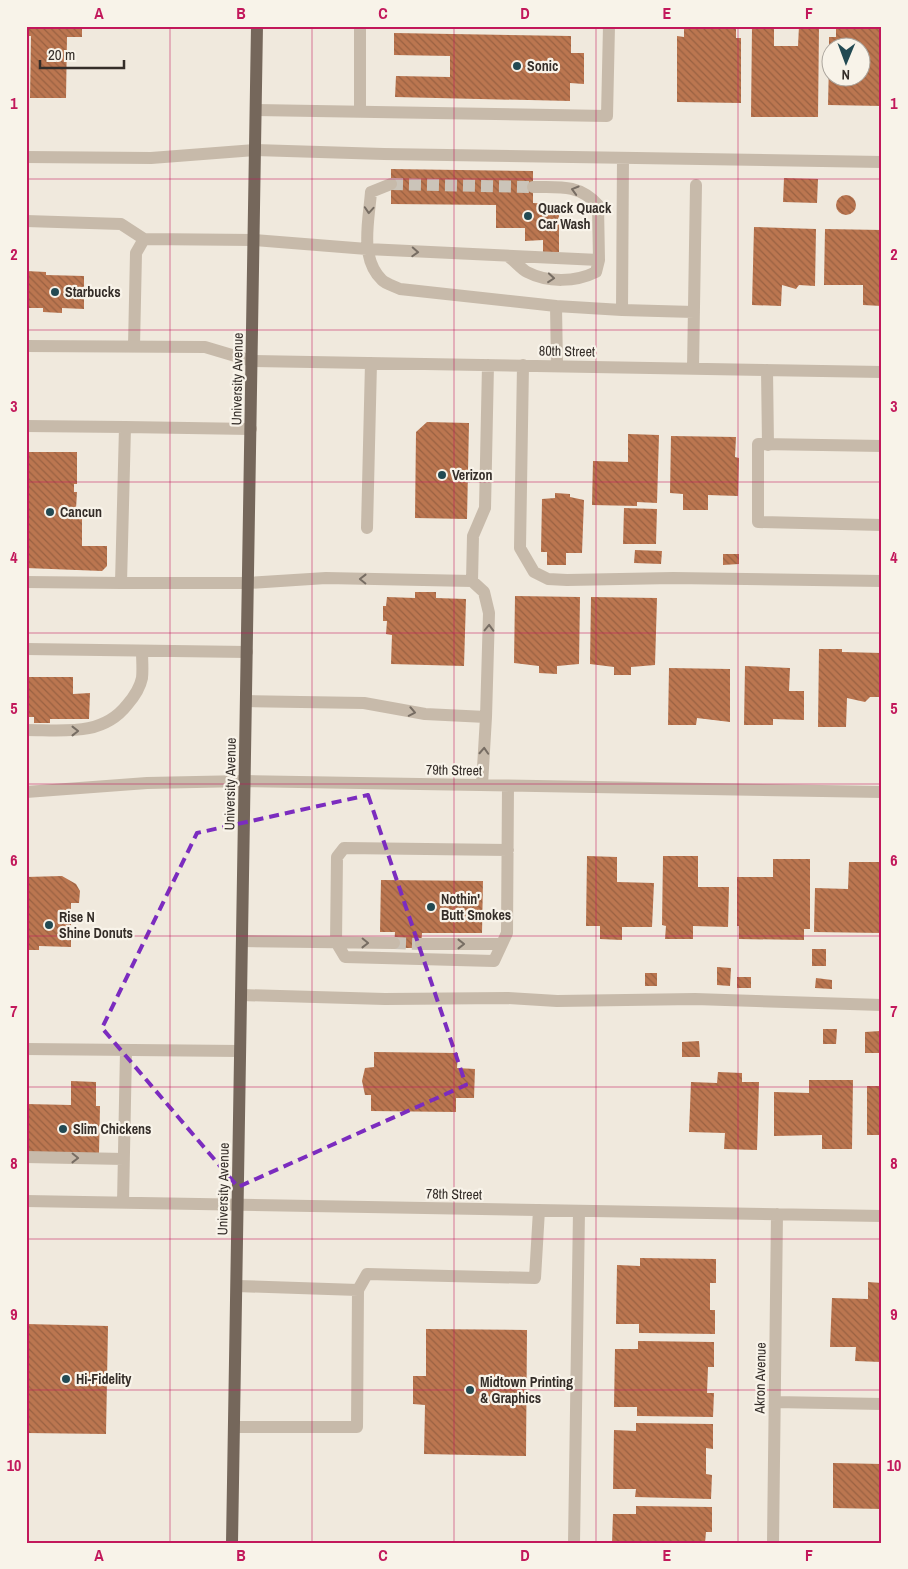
<svg xmlns="http://www.w3.org/2000/svg" width="908" height="1569" font-family="'Archivo Narrow',sans-serif">
	<style>
		.building { fill: url(#building-back-hatch) }
		.lines { fill: none; stroke-linecap: round; stroke-linejoin: round }
		.minor-tunnel { stroke: #cbc4b9; stroke-width: 12; stroke-dasharray: 12 6; stroke-linecap: butt }
		.minor { stroke: #c7baaa; stroke-width: 12 }
		.major { stroke: #75675b; stroke-width: 12 }
		.oneway { stroke: #776d63 }
		.marked { fill: none; stroke: #7b2cbf; stroke-width: 4; stroke-dasharray: 10 6; stroke-linejoin: round }
		.grid { fill: none; stroke: #c2185b; stroke-width: 1; stroke-opacity: 0.55 }
		.poi-dot { fill: #224a53; stroke: #f8f3e9; stroke-width: 2 }
		.labels { text-anchor: middle; dominant-baseline: central; stroke-width: 4.5; stroke-linejoin: round; paint-order: stroke }
		.poi-label { font-size: 14px; font-weight: bold; fill: #352e29; stroke: #f8f3e9; text-anchor: start }
		.street-label { font-size: 14px; fill: #352e29; stroke: #f8f3e9 }
		.neatline { fill: none; stroke: #c2185b; stroke-width: 2 }
		.grid-label { font-size: 16px; text-anchor: middle; font-weight: bold; fill: #c2185b }
	</style>
	<defs>
		<pattern id="building-back-hatch" width="6" height="6" patternUnits="userSpaceOnUse" patternTransform="scale(1.25)"><rect width="6" height="6" fill="#bb7650"/><path d="M-1 5l2 2M0 0l6 6M5-1l2 2" fill="none" stroke="#996142"/></pattern>
	</defs>
	<rect width="100%" height="100%" fill="#f0e9dd"/>
	<path class="building" d="M26,26H82V37H67L66,98H30L31,36H26Z
		M684,26H736V38H741V103L677,102V36L684,37Z
		M752,26H774V46H798L799,26H819L818,117H751Z
		M836,26H882V106L828,105L829,63L830,78H860V48H829V37H836Z
		M394,33L571,36V53H584V84L570,83V101L395,97L396,76L450,77V56L394,55Z
		M391,169L533,171V203L559,204V252H543V240L525,241V228H496V205L391,204Z
		M784,178L818,179L817,203L783,202Z
		M836 205a10 10 0 1 1 20 0a10 10 0 1 1-20 0Z
		M754,227L816,229L815,286L799,285L796,289L782,285L781,306L752,305Z
		M825,229L882,230V306L863,305V285H824Z
		M26,271L46,272V275L84,276V309L62,308V313L43,312V308H26Z
		M427,422L469,423L467,519L415,518L416,432Z
		M628,434L659,435L657,503L637,502V506L592,505L593,461L628,462Z
		M671,436L736,437L735,457L739,458L738,496L708,495V510H683V494L670,493Z
		M26,452H77V484H74V492H77L76,509H73V515H82V546H107V566L102,571L26,568Z
		M555,493L570,494V497L584,500L582,553H566V565H547V552H541L542,499L555,498Z
		M624,508L657,509L656,544H623Z
		M635,550L662,551L661,564L634,563Z
		M723,554H739V564L723,565Z
		M415,592H436V598L466,599L464,666L391,664L392,635L386,634L387,621H383V606H386L387,597L415,598Z
		M515,596L580,597L579,664L557,666V674L539,673V666L514,663Z
		M591,597L657,598L655,665L631,667V675H614V667L590,664Z
		M819,649H842V652L882,653V697H870L865,702L847,698L846,727H818Z
		M745,666L790,668L789,691H804V720L773,719V725H744Z
		M669,668L730,669V722L697,718L696,725H668Z
		M26,677H73V694L90,693L89,719H50V723H34V717H26Z
		M587,856L617,857V882L654,883L652,927H622V940L600,939V926H586Z
		M663,856H698V887H729L728,927L693,926V939H665L666,926L662,925Z
		M773,859H810V929H804V940L739,939V926H737V877H773Z
		M849,862H882L881,933L814,932L815,888L848,889Z
		M62,876L76,884L80,891L79,903H71V947L39,946V950H26V877Z
		M381,880L483,881L482,933H422L421,948H394L395,932H380Z
		M812,949H826V966H812Z
		M717,967L731,968L730,986L717,985Z
		M645,973H657V986H645Z
		M737,977H751V988H737Z
		M816,978L832,980V989L815,988Z
		M823,1029H837L836,1044H823Z
		M880,1031L882,1047H879V1053H865V1032Z
		M699,1041L700,1057H682V1042Z
		M374,1052L458,1053L457,1068L475,1069L474,1098H456V1112L371,1111V1095H365L362,1081L365,1068L374,1067Z
		M718,1072L742,1073V1082H759L757,1150L724,1149L725,1133L689,1132L691,1082L717,1083Z
		M809,1080H853L852,1149H822V1135L774,1136V1092L809,1093Z
		M71,1081L96,1082V1106H100L99,1153L26,1163V1104L71,1105Z
		M867,1086H882V1135H867Z
		M640,1258L716,1259V1283H710V1310H715V1334L639,1333V1324H616L617,1265L640,1266Z
		M868,1282L882,1283L881,1362L855,1361L856,1347H830L832,1298L868,1299Z
		M26,1324L108,1326L106,1434L26,1433Z
		M426,1329L527,1330L526,1456L424,1454L425,1405L413,1404V1376H426Z
		M638,1341L714,1342V1367H708L707,1393H714L713,1417L637,1416V1407H614L615,1349H638Z
		M636,1423L713,1424V1449L706,1448V1474L712,1475L711,1499L635,1497L636,1489H613L614,1430L636,1431Z
		M833,1463L882,1464V1509L833,1508Z
		M636,1506L712,1507V1532H706L705,1543H612L613,1514H636Z"/>
	<g class="lines">
		<path class="minor-tunnel" d="M391,184L533,187
			M394,943L421,944"/>
		<path class="minor" d="M360,26V112
			M256,110L607,116L609,26
			M26,157L151,158L255,150L384,154L882,162
			M391,184L371,192C369,220 359,258 382,280C386,284 394,286 400,289L556,306L557,366
			M26,221L121,224L144,239L254,240L367,249L599,260
			M509,257C515,261 521,269 527,272C548,283 576,282 596,272L599,260L598,205C579,184 559,187 533,187
			M556,306L622,310L623,158
			M622,310L694,312
			M26,346L205,347L252,361L882,372
			M134,346L136,253L144,239
			M523,365L520,548L534,572L548,579L567,580L673,578L882,581
			M693,368L696,185
			M767,370L768,445
			M26,426L125,427
			M882,446L758,444V522L882,525
			M367,528L371,363
			M472,581L473,536L485,508L488,365
			M26,582L121,583
			M26,649L247,652
			M246,701L364,703L425,714L486,717L489,613L484,592L472,581L326,578L248,583H121L125,427L251,429
			M26,730C62,730 102,737 127,705C134,697 140,688 142,678C143,670 142,659 142,651
			M482,785L486,717
			M26,792L147,783L245,781L882,792
			M508,850L344,848L337,857L336,942L345,957L494,961L507,933L508,786
			M242,941L394,943
			M421,944H500
			M241,995L385,999L508,998L557,1001L695,999L882,1005
			M26,1049L240,1051
			M26,1157L124,1159
			M26,1201L882,1216
			M123,1203L126,1050
			M358,1290L367,1274L535,1278L539,1210
			M775,1402L882,1404
			M234,1427H357L358,1290L237,1286
			M574,1543L579,1211
			M773,1543L777,1214"/>
		<path class="major" d="M232,1543L257,26"/>
	</g>
	<defs><path id="oneway-chevron" d="M-2-3.5L2.5 0L-2 3.5" fill="none" stroke-width="1.6" stroke-linecap="round" stroke-linejoin="round" transform="scale(1.25)"/></defs>
	<g class="oneway">
		<use href="#oneway-chevron" transform="translate(575 190) rotate(-164)"/>
		<use href="#oneway-chevron" transform="translate(369 210) rotate(94)"/>
		<use href="#oneway-chevron" transform="translate(415 252) rotate(3)"/>
		<use href="#oneway-chevron" transform="translate(551 278) rotate(5)"/>
		<use href="#oneway-chevron" transform="translate(363 579) rotate(-179)"/>
		<use href="#oneway-chevron" transform="translate(489 628) rotate(-88)"/>
		<use href="#oneway-chevron" transform="translate(412 712) rotate(11)"/>
		<use href="#oneway-chevron" transform="translate(75 731)"/>
		<use href="#oneway-chevron" transform="translate(484 751) rotate(-87)"/>
		<use href="#oneway-chevron" transform="translate(365 943) rotate(1)"/>
		<use href="#oneway-chevron" transform="translate(461 944)"/>
		<use href="#oneway-chevron" transform="translate(75 1158) rotate(1)"/>
	</g>
	<path class="marked" d="M368,795L466,1085L238,1187L102,1028L197,833Z"/>
	<path class="grid" d="M170,26V1543M312,26V1543M454,26V1543M596,26V1543M738,26V1543M26,179H882M26,330H882M26,482H882M26,633H882M26,784H882M26,936H882M26,1087H882M26,1239H882M26,1390H882"/>
	<g class="poi-dot">
		<circle cx="517" cy="66" r="5"/>
		<circle cx="528" cy="216" r="5"/>
		<circle cx="55" cy="292" r="5"/>
		<circle cx="442" cy="475" r="5"/>
		<circle cx="50" cy="512" r="5"/>
		<circle cx="431" cy="907" r="5"/>
		<circle cx="49" cy="925" r="5"/>
		<circle cx="63" cy="1129" r="5"/>
		<circle cx="66" cy="1379" r="5"/>
		<circle cx="470" cy="1390" r="5"/>
	</g>
	<g class="labels">
		<g class="poi-label">
			<text x="527" y="66">Sonic</text>
			<text x="538" y="208">Quack Quack<tspan x="538" dy="16">Car Wash</tspan></text>
			<text x="65" y="292">Starbucks</text>
			<text x="452" y="475">Verizon</text>
			<text x="60" y="512">Cancun</text>
			<text x="441" y="899">Nothin'<tspan x="441" dy="16">Butt Smokes</tspan></text>
			<text x="59" y="917">Rise N<tspan x="59" dy="16">Shine Donuts</tspan></text>
			<text x="73" y="1129">Slim Chickens</text>
			<text x="76" y="1379">Hi-Fidelity</text>
			<text x="480" y="1382">Midtown Printing<tspan x="480" dy="16">&amp; Graphics</tspan></text>
		</g>
		<g class="street-label">
			<text transform="translate(567 351) rotate(1)">80th Street</text>
			<text transform="translate(237 379) rotate(-89)">University Avenue</text>
			<text transform="translate(454 770) rotate(1)">79th Street</text>
			<text transform="translate(230 784) rotate(-89)">University Avenue</text>
			<text transform="translate(223 1189) rotate(-89)">University Avenue</text>
			<text transform="translate(454 1194) rotate(1)">78th Street</text>
			<text transform="translate(760 1378) rotate(-89)">Akron Avenue</text>
		</g>
	</g>
	<rect width="908" height="1569" fill="none" stroke="#f8f3e9" stroke-width="55"/>
	<g transform="translate(846 62) rotate(181)"><circle r="24" fill="#f8f3e9" stroke="#aaa49c"/>
	<path d="M0-4L9 19L0 12L-9 19Z" fill="#224a53"/>
	<text y="-8" font-size="14" font-weight="bold" text-anchor="middle" fill="#352e29">N</text>
	</g>
	<path d="M40 60v8h84v-8" fill="none" stroke="#352e29" stroke-width="2.5"/>
	<text x="48" y="60" font-size="15" fill="#352e29" stroke="#f8f3e9" stroke-width="4" paint-order="stroke">20 m</text>
	<rect x="28" y="28" width="852" height="1514" class="neatline"/>
	<g class="grid-label">
		<text x="99" y="19">A</text>
		<text x="241" y="19">B</text>
		<text x="383" y="19">C</text>
		<text x="525" y="19">D</text>
		<text x="667" y="19">E</text>
		<text x="809" y="19">F</text>
		<text x="14" y="109">1</text>
		<text x="894" y="109">1</text>
		<text x="14" y="260">2</text>
		<text x="894" y="260">2</text>
		<text x="14" y="412">3</text>
		<text x="894" y="412">3</text>
		<text x="14" y="563">4</text>
		<text x="894" y="563">4</text>
		<text x="14" y="714">5</text>
		<text x="894" y="714">5</text>
		<text x="14" y="866">6</text>
		<text x="894" y="866">6</text>
		<text x="14" y="1017">7</text>
		<text x="894" y="1017">7</text>
		<text x="14" y="1169">8</text>
		<text x="894" y="1169">8</text>
		<text x="14" y="1320">9</text>
		<text x="894" y="1320">9</text>
		<text x="14" y="1471">10</text>
		<text x="894" y="1471">10</text>
		<text x="99" y="1561">A</text>
		<text x="241" y="1561">B</text>
		<text x="383" y="1561">C</text>
		<text x="525" y="1561">D</text>
		<text x="667" y="1561">E</text>
		<text x="809" y="1561">F</text>
	</g>
</svg>
